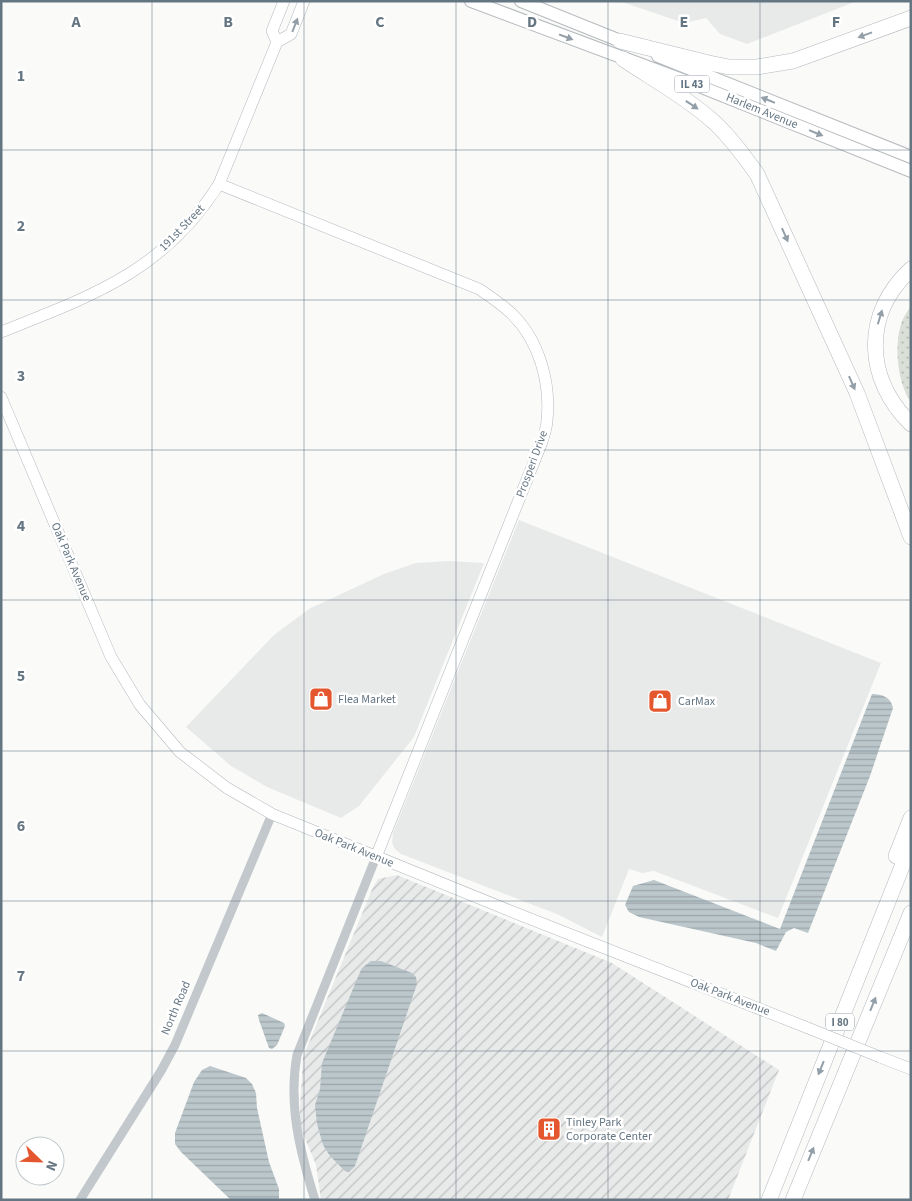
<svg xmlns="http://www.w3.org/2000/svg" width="912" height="1201" font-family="'Source Sans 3',sans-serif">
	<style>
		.built { fill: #e8e9e9 }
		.industrial { fill: url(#industrial-furrows) }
		.grass { fill: url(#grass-dots) }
		.water { fill: url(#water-rules) }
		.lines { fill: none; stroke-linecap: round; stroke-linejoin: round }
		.secondary-casing { stroke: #b3babf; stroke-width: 12 }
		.primary-casing { stroke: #b5babe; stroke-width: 14 }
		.highway-casing { stroke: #b4b9bd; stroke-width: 16 }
		.street { stroke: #c3c8cc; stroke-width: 9 }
		.secondary { stroke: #fff; stroke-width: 11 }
		.primary { stroke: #fff; stroke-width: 12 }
		.highway { stroke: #fff; stroke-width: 15 }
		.secondary-bridge-casing { stroke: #b3babf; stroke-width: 12; stroke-linecap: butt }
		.secondary-bridge { stroke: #fff; stroke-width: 11 }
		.oneway { fill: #939fa8 }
		.grid { fill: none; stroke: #657683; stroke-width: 1; stroke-opacity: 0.55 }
		.labels { text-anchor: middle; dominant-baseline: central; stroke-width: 5; stroke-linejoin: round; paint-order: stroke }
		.shield { fill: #fff; stroke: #939fa8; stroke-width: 1 }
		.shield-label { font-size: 11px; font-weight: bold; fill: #657683 }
		.street-label { font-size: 12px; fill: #657683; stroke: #fff }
		.poi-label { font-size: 12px; fill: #657683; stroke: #fff; text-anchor: start }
		.grid-label { font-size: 16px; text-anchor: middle; font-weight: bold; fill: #657683; stroke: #fff; stroke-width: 5; stroke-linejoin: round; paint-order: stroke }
	</style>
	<defs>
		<pattern id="industrial-furrows" width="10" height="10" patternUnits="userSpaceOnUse" patternTransform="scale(1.25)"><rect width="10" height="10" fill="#e8e9e9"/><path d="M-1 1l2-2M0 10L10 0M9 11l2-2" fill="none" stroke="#c0c1c2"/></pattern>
		<pattern id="grass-dots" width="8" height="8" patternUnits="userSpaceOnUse" patternTransform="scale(1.25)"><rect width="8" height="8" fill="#dadfd7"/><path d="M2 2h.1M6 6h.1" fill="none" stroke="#b4b9b4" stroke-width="1.8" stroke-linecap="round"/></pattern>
		<pattern id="water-rules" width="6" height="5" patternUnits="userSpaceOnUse" patternTransform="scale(1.25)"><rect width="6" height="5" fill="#bbc7cb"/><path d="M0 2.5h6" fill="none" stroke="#9ca6aa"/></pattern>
	</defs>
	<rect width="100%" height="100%" fill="#fafaf8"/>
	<path class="built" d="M619,1H857L747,44L720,34L706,18L684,23Z
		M519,520L881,663L778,918L654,871L642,873L629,869L602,937L557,914L401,854L395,849L392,843L393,833Z
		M449,561L484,563L414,737L359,806L341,818L267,787L231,766L186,727L274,635L309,609L384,574L416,563Z"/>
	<path class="industrial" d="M397,875L612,963L779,1070L728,1200H321L316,1165L299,1124L303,1057L373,887L378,879Z"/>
	<path class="grass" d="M911,306V402C897,384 893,341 903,319C905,315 908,310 911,306Z"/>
	<path class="water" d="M872,694C882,694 891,697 893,708L870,776L808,933L794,928L786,932L776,951L756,943L639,917L629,912L625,905L633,886L654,880L780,929Z
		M371,961H381L412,973L416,977L417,984L355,1166L349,1172L345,1171L330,1156L323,1145L317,1124L315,1105L320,1089L322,1063L360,972L362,968Z
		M262,1013L284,1023L285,1026L277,1045L272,1049L269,1048L259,1020L258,1015Z
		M210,1066L246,1078L252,1084L256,1093L257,1108L269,1162L279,1189V1200H231L181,1152L175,1144V1133L194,1082L202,1070Z"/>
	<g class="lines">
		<g class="secondary-casing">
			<path id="secondary" d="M277,42L272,31L284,1
				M219,184L479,289C491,297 503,305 513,315C539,341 551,383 547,420C547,427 544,435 542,442L376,857
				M1,332C92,296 164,271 219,184L277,42L291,34L304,1
				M1,397L111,657L140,705L180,752L227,788L272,814L508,910L808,1028
				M880,1057L911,1069"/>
		</g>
		<g class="primary-casing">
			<path id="primary" d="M471,1L704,88L911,171
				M521,1L628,44
				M658,56L911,157"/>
		</g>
		<g class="highway-casing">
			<path id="highway" d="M620,41L709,63L729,67H757L793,61L911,18
				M623,59C653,79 687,98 715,123C731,138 744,156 757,174L857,393L911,537
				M911,269C862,314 865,379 911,424
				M896,856L911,818
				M769,1200L911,844
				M793,1200L911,913"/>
		</g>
		<path class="street" d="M80,1200L161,1071L175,1045L272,814
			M315,1200C300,1152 288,1105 297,1055L376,857"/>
		<use href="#secondary" class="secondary"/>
		<use href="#primary" class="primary"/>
		<use href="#highway" class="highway"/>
		<g class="secondary-bridge-casing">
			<path id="secondary-bridge" d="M808,1028L880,1057"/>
		</g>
		<use href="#secondary-bridge" class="secondary-bridge"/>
	</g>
	<defs><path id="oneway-solid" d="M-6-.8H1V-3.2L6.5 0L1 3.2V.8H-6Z" transform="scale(1.25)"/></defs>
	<g class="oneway">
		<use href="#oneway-solid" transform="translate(295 25) rotate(-69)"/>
		<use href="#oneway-solid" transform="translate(865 35) rotate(160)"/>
		<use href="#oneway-solid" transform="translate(566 37) rotate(21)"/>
		<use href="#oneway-solid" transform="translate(768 100) rotate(-158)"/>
		<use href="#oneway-solid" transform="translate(692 105) rotate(34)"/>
		<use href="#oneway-solid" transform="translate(816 133) rotate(22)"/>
		<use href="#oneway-solid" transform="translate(785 235) rotate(66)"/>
		<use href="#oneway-solid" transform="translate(880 317) rotate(-73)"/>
		<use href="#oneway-solid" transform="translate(852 383) rotate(66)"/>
		<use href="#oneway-solid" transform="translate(873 1004) rotate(-68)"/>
		<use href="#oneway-solid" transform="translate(821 1068) rotate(112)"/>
		<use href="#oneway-solid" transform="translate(811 1154) rotate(-68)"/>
	</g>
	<path class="grid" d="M152,1V1200M304,1V1200M456,1V1200M608,1V1200M760,1V1200M1,150H911M1,300H911M1,450H911M1,600H911M1,751H911M1,901H911M1,1051H911"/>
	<defs>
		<g id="shop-square" transform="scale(1.25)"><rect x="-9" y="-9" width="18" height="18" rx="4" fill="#e4572e" stroke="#fff"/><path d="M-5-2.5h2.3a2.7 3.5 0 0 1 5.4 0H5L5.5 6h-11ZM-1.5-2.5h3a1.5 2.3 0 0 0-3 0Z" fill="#fff"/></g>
		<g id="building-square" transform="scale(1.25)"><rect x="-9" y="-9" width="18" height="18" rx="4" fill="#e4572e" stroke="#fff"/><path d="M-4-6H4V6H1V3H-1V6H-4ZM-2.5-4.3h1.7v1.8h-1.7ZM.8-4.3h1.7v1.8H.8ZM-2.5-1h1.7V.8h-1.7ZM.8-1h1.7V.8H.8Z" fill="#fff"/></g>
	</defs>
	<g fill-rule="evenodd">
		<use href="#shop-square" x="321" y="699"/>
		<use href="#shop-square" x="660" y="701"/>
		<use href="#building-square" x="549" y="1129"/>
	</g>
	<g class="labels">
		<g class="shield">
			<rect x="674.5" y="75.5" width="35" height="17" rx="4"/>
			<rect x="826" y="1013.5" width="28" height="17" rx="4"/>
		</g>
		<g class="shield-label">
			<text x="692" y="84">IL 43</text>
			<text x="840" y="1022">I 80</text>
		</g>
		<g class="street-label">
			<text transform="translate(762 111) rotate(22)">Harlem Avenue</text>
			<text transform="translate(182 228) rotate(-46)">191st Street</text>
			<text transform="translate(532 464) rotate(-70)">Prosperi Drive</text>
			<text transform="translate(71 562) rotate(67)">Oak Park Avenue</text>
			<text transform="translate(354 848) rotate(22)">Oak Park Avenue</text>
			<text transform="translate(730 997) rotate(21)">Oak Park Avenue</text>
			<text transform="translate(176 1008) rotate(-67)">North Road</text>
		</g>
		<g class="poi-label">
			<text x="338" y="699">Flea Market</text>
			<text x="678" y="701">CarMax</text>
			<text x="566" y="1122">Tinley Park<tspan x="566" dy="14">Corporate Center</tspan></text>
		</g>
	</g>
	<g class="grid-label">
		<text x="76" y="27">A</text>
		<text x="228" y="27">B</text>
		<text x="380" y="27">C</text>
		<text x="532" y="27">D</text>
		<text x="684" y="27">E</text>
		<text x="836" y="27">F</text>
		<text x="21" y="81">1</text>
		<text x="21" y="231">2</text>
		<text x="21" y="381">3</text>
		<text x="21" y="531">4</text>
		<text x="21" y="681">5</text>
		<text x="21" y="831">6</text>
		<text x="21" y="981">7</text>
	</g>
	<rect width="912" height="1201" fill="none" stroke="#657683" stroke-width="5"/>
	<g transform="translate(40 1161) rotate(113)"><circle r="24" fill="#ffffff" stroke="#c1c8cd"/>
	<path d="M0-4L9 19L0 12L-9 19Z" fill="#e4572e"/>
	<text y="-8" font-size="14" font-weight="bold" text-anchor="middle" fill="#657683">N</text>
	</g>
</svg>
